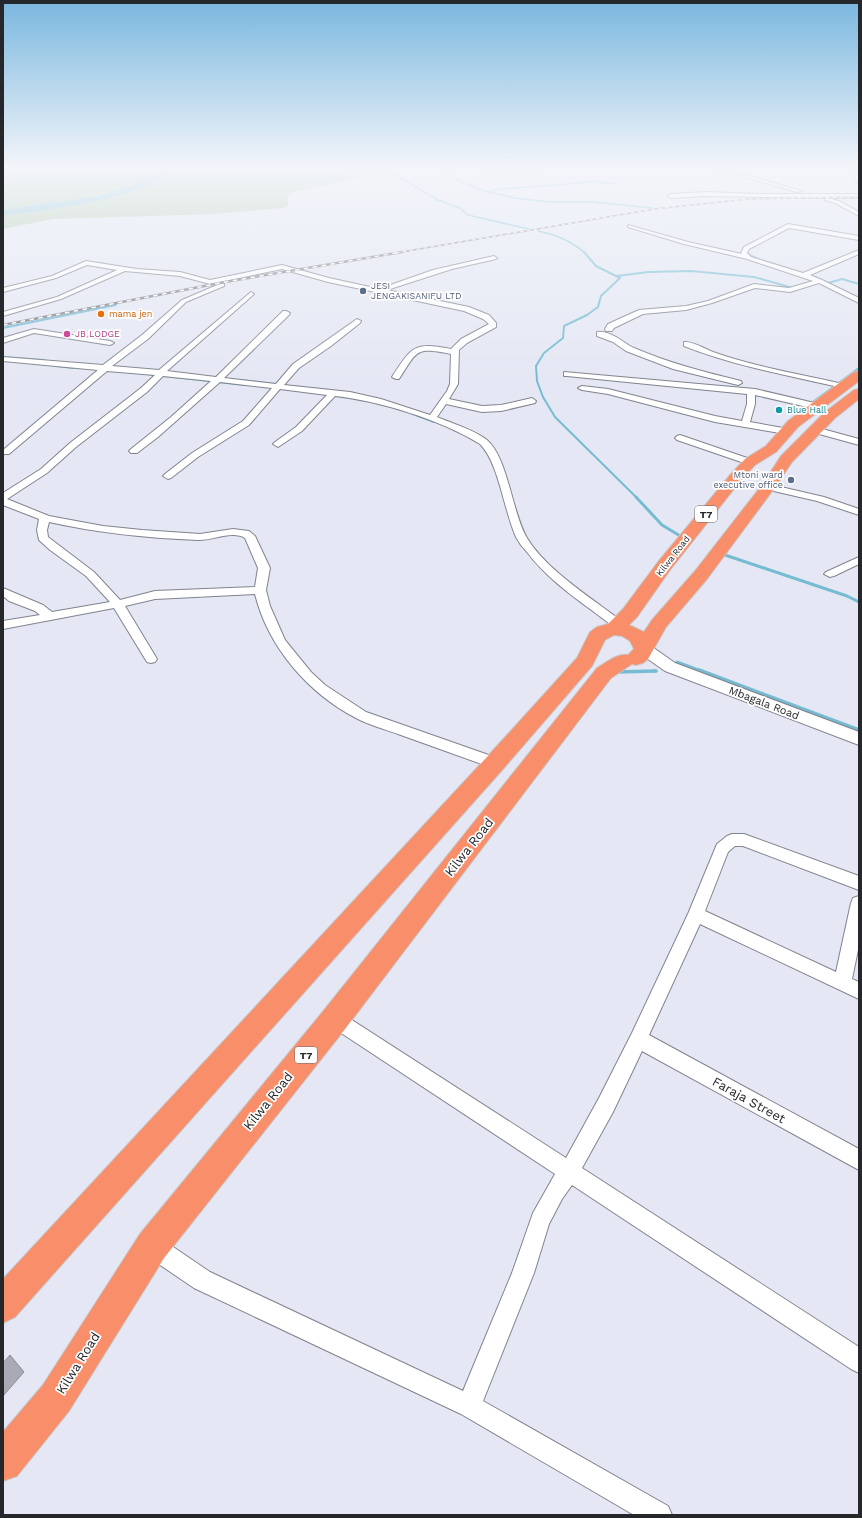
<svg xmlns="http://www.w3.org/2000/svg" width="862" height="1518" font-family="'Work Sans',sans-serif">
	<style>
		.green { fill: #afc8a6 }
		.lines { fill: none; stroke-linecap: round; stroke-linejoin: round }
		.stream-far3 { stroke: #75bbd2; stroke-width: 1.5 }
		.stream-far2 { stroke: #75bbd2; stroke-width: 2 }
		.stream-far1 { stroke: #75bbd2; stroke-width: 3 }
		.stream { stroke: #75bbd2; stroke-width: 3.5 }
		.river { fill: #75bbd2; fill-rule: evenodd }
		.building { fill: #a8abb6; stroke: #8b8e98 }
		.minor-casing { stroke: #81838e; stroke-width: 2 }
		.tertiary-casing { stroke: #81838e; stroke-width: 2 }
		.trunk-casing { stroke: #c7c7c8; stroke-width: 2 }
		.minor { fill: #fff; fill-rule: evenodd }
		.tertiary { fill: #fff; fill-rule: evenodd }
		.trunk { fill: #f88e6a; fill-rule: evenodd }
		.rail-far1-casing { stroke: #7e8087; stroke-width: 1.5 }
		.rail-casing { stroke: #7e8087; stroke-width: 2.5 }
		.rail-far1 { stroke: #fff; stroke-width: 1; stroke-dasharray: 3.5; stroke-linecap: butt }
		.rail { stroke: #fff; stroke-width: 1.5; stroke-dasharray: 4.5; stroke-linecap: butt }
		.service-dot { fill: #5c6f8a; stroke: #fff; stroke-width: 1.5 }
		.food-dot { fill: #e8710a; stroke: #fff; stroke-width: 1.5 }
		.hotel-dot { fill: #d1479c; stroke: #fff; stroke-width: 1.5 }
		.culture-dot { fill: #0f9aa8; stroke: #fff; stroke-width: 1.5 }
		.labels { text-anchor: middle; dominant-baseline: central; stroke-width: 3.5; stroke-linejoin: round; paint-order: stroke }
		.far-service-label { font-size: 9px; fill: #4e5e75; stroke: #fff; text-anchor: start }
		.far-food-label { font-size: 9px; fill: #c56008; stroke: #fff; text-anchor: start }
		.far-hotel-label { font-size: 9px; fill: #b23c85; stroke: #fff; text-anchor: start }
		.far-culture-label { font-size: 9px; fill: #0d838f; stroke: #fff; text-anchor: start }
		.far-street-label { font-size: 9px; fill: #26272b; stroke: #fff }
		.shield { fill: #fff; stroke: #67686b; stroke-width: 1 }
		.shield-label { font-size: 10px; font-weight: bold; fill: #26272b }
		.street-label { font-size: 11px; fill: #26272b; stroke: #fff }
		.near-street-label { font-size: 13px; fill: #26272b; stroke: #fff }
	</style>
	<rect width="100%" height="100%" fill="#e5e8f4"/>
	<path class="green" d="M3,167H364L367,174L354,179L294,192L288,194V206L283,208L216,214L53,219L3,229Z
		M456,167H555C524,177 488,176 456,167Z"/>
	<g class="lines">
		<path class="stream-far3" d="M333,167L392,173L438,200L460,208L468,215L529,229
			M445,167L442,172L477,189L514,198L549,202H593L652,208
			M487,192L501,189L593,182L617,184
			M538,231C556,235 570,240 585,253
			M757,244L788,228
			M748,249V253"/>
		<path class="stream-far2" d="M584,252L596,266L620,278L601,296L598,307L587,315L564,326L563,338L544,353L536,366L537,381L543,397L555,417L637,498
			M748,252V254L760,260L782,267
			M617,276L648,272L691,271L754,277L793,288
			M815,277L859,298
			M828,283L842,279L859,284
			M3,328L116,305
			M3,357L44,360
			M56,366L73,368
			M139,373L155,375
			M164,376L210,381
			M240,380L275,384
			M218,382L245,385
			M280,385L327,390
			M405,411L434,422
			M795,415L859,368"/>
		<path class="stream-far1" d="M636,497L662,525L682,537
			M725,555L847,596L859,602
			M677,662L701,671
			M654,671H656"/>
		<path class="stream" d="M699,670L859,730
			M616,672L656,671"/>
		<path class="river" d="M168,167H177C145,200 48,209 3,216V210L99,196L144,181Z"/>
	</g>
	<path class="building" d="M10,1355L24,1372L3,1396V1363Z"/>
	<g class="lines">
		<g class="minor-casing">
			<path id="minor" d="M709,167H717L802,191L797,192Z
				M859,171V183L857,182L854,176Z
				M707,192L756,194H859V198H828L839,201L859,212V216L835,203L825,200L826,198L707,196L671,198L668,196L671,194Z
				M628,225L688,242L742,254L741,253L744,247L788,224L859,236V240L789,228L749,249L747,253L751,257L803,273L859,250V254L810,275L822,280L859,298V303L819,283L790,292L755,288L712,303L686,310L643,314L614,328L612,331H606L605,329L608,324L639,310L686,306L708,301L754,284L789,288L813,281L747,259L684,244L628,227Z
				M494,256L497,258L496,259L452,269L387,290L469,307L489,315L496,323V327L467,343L459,350L458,384L449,399L482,406L501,405L532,398L536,401L535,403L501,411L482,412L446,404L437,417C453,424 473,429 487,440C508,458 512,513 527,538C546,570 594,600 623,622L625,625L623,628H615C585,604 550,583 527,552C523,548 519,543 516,537C504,511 499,463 480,444C441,420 380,401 335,396L302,431L278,447L273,444L275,442L296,427L327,395L280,389L249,425L198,457L171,478L168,479L163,476L165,474L192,453L243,421L272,388L220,382L158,437L137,453H131L129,451L131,449L171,417L211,381L163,376L147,392L76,447L47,473L7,499L49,516L103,526L142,530L200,534L233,529L249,531L255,536L270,568L266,590L270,606L285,640L311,672L325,685L366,712L500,759L502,763L500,767L495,768L490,767C459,756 429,745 398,734C384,729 369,725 356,718C308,693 268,647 255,594L155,599L125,606L157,659L155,662L151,663L147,662L114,608L3,629V621L40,615L35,611L9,601L3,596V588L43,605L52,612L110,602L86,576L50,550L39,540L37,530L39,519L3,505V493L41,469L70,443L141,388L155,375L107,371L9,454H3V450L98,370L3,361V357L103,365L142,335L182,300L222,283L224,284V286L186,302L148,339L112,366L159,370L251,292L254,294L253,295L167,371L216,377L283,311H286L290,313L289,315L224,378L276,384L293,364L357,319L361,321L360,323L331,346L299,368L284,385L350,392L381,399L430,415L447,391L450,384L451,354C415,347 418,350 399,379H396L392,377C412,346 414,342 451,349L461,339L489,324L483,319L464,311L328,282L282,269L210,284L180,276L125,271L61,299L3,316V312L57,297L117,270L87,265L56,278L3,292V288L52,276L86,261L137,269L180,272L210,280L282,265L329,278L379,289L433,270ZM49,522C98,533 148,538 198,540C212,541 232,530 245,538L258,568L255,587L155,591L120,600L94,572L48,537L47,530Z
				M34,329L110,341L114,343L110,345L34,333L3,343V338Z
				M597,332C611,330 623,343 634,348C669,363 704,372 741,381L742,383L738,385L673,369L626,351L613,342L597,336Z
				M684,342C693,341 705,349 713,352C755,367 800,374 843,384L847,386L843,388C790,376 735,366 684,346Z
				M564,372L755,389L819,404L820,406L816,409L755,395V404L750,422L789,429L790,431L789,433L786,434L715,422L608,394L582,390L578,388L582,386L608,389L715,416L742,421L747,404V394L567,376H564Z
				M815,427L859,439V445L812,432L811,430L812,428Z
				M680,435L753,460L755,462L750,465L677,440L675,438L677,436Z
				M768,484L824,497L859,509V515L817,501L765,489L763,487Z
				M859,557V564L834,576L830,577L824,574L826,572Z
				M732,834H744L859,876V890L743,846H735L728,852L705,911L836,972L851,903L853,898L859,896V945L852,979L859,982V999L700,924L649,1035L859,1149V1170L642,1051L613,1112L582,1168L859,1347V1373L851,1369L572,1185L562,1199L549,1224L534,1273L483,1401L668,1506L672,1515H634L461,1414L194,1288L144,1254L141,1246L144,1238L152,1235L160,1238L210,1272L463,1391L512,1273L533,1213L555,1174L329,1025L326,1019L329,1013L335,1010L341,1013L566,1158L599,1098L632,1033L688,914L717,844L727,836Z"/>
		</g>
		<g class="tertiary-casing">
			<path id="tertiary" d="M643,643L648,644L675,663L859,732V745L665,671L638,652L636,648L638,644Z"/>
		</g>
		<g class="trunk-casing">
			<path id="trunk" d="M859,371V381L798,427L776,452L755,465L741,480L670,570L637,617L629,625L644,632L652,620L695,571L762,485L781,456L825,412L854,390L859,389V399L835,418L792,462L773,490L707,579L666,627L648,659L643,663L636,665L632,664L611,678L345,1029L164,1258L69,1411L17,1476L3,1481V1432L43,1385L140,1234L325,1009L597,668C606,663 617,653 628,655L634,649L630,641L622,636L614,635L605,640L592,666L503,769L15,1317L3,1323V1279L487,757L577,658L590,632L597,627L608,624L623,609L658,562L731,474L745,459L766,446L788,421L854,372Z"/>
		</g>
		<use href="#minor" class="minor"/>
		<use href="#tertiary" class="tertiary"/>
		<use href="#trunk" class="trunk"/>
		<g class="rail-far1-casing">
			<path id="rail-far1" d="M396,253L654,209L749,199L859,197"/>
		</g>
		<g class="rail-casing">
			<path id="rail" d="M3,325L225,282L402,252"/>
		</g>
		<use href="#rail-far1" class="rail-far1"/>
		<use href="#rail" class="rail"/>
	</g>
	<linearGradient id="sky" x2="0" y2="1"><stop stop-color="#7ab7df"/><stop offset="0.44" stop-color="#f3f5fa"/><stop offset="1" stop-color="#f3f5fa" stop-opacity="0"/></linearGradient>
	<rect width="862" height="380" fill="url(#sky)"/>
	<g class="service-dot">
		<circle cx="363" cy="291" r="4"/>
		<circle cx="791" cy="480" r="4"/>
	</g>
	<circle class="food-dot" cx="101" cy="314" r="4"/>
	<circle class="hotel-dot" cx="67" cy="334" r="4"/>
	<circle class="culture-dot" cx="779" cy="410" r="4"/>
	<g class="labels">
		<g class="far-service-label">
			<text x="371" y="286">JESI<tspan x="371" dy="10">JENGAKISANIFU LTD</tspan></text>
			<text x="783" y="475" text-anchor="end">Mtoni ward<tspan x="783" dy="10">executive office</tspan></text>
		</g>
		<g class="far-food-label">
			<text x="109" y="314">mama jen</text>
		</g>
		<g class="far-hotel-label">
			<text x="75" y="334">JB LODGE</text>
		</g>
		<g class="far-culture-label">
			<text x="787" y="410">Blue Hall</text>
		</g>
		<g class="far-street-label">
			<text transform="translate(673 556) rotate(-52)">Kilwa Road</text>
		</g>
		<g class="shield">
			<rect x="695" y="506" width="22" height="16" rx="3"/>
			<rect x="295" y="1047" width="22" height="16" rx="3"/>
		</g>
		<g class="shield-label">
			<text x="706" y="514">T7</text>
			<text x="306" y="1055">T7</text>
		</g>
		<g class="street-label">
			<text transform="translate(764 703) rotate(21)">Mbagala Road</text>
		</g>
		<g class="near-street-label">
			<text transform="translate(469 847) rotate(-52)">Kilwa Road</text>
			<text transform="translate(749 1100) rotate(29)">Faraja Street</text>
			<text transform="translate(268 1101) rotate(-51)">Kilwa Road</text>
			<text transform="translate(78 1363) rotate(-58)">Kilwa Road</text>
		</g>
	</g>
	<rect width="862" height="1518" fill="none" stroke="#26272b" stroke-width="8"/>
</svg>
